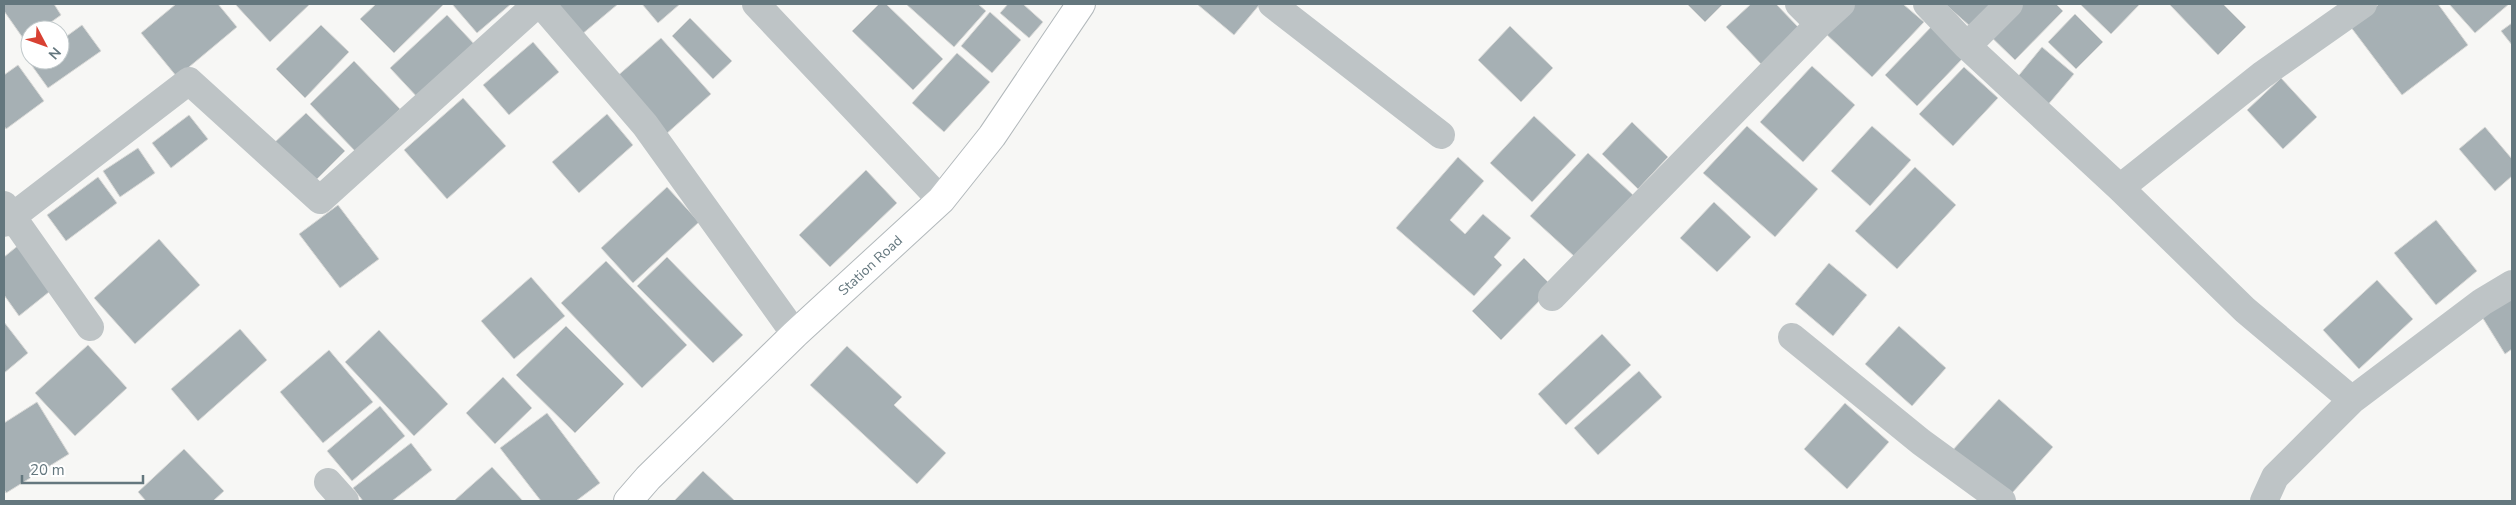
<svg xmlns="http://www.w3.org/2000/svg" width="2516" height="505" font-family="'Nunito Sans',sans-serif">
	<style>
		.building { fill: #a6b0b4; stroke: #d9d9d7 }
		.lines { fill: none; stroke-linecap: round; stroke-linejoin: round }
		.major-casing { stroke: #b2b8bb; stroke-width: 30 }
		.minor { stroke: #bec4c6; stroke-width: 28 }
		.major { stroke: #fff; stroke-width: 28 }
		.labels { text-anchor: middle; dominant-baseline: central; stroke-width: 5; stroke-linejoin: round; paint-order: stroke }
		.street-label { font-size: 14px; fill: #64777e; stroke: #fff }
	</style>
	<rect width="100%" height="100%" fill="#f7f7f5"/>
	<path class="building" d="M4,4H54L61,15L40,30H30V37L25,41L4,11Z
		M176,4H218L237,27L177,77L141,33Z
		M235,4H310L270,42Z
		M376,4H444L394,53L360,19Z
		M452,4H511L477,33Z
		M554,4H618L581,35Z
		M642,4H680L658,23Z
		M879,4H886L943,59L913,90L852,31Z
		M906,4H978L986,11L954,47Z
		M1008,4H1023L1043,22L1029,38L1000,13Z
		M1197,4H1260L1234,35Z
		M1687,4H1723L1705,22Z
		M1751,4H1776L1799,28L1761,64L1726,27Z
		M1853,4H1903L1924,22L1872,77L1825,33Z
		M1945,4H1992L1971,27Z
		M2011,4H2056L2063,11L2015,60L1985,31Z
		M2080,4H2140L2111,34Z
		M2172,4H2223L2246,27L2218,55L2170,5Z
		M2379,4H2438L2468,45L2402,95L2350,26Z
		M2449,4H2509L2475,33Z
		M990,12L1021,40L992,73L961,46Z
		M2075,14L2103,42L2076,69L2048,42Z
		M447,15L476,46L419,99L390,68Z
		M690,18L732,61L713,79L672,36Z
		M2512,23V45L2501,31Z
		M82,25L101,51L48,88L30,63L34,60H60V41Z
		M321,25L349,52L305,98L276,69Z
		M1933,25L1965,56L1917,106L1885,75Z
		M1510,26L1553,68L1521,102L1478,60Z
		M661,38L711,94L665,135L615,78Z
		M533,42L559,72L509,115L483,85Z
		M2042,47L2074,74L2046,107L2015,80Z
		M957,53L990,82L944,132L912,103Z
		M354,61L400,109L356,152L310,104Z
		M18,65L44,101L6,129L4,126V75Z
		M1812,66L1855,105L1803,162L1760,122Z
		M1964,67L1998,98L1953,146L1919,114Z
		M2281,78L2317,117L2283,149L2247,110Z
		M463,98L506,146L447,199L404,150Z
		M306,113L345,151L313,183L274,143Z
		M607,114L633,145L579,193L552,162Z
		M189,115L208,139L171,168L152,143Z
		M1534,116L1576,155L1532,202L1490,163Z
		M1632,122L1668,157L1638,189L1602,154Z
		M1747,126L1818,189L1775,237L1703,173Z
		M1872,126L1911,160L1870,206L1831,171Z
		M2485,127L2512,159V176L2495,191L2459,149Z
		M138,148L155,173L120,197L103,171Z
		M1588,153L1633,195L1575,257L1530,216Z
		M1458,157L1484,181L1450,220L1465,234L1483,214L1511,238L1494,257L1502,265L1474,296L1396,228Z
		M1915,167L1956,205L1897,269L1855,231Z
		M866,170L897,203L830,267L799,235Z
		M98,177L117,203L66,241L47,215Z
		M667,187L699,222L633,283L601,248Z
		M1714,202L1751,237L1717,272L1680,238Z
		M338,205L379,259L340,288L299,234Z
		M2436,220L2477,271L2436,305L2394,253Z
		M159,239L200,285L135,344L94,298Z
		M20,244L54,288L19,316L4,295V257Z
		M667,257L743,335L713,363L637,286Z
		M1524,258L1553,287L1501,340L1472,311Z
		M606,261L687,345L642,388L561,303Z
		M1829,263L1867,295L1833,336L1795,304Z
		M531,277L565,316L514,359L481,321Z
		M2377,280L2413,319L2359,369L2323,330Z
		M2512,291V349L2505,354L2479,312Z
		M4,322L28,353L4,373Z
		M566,326L624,384L575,433L516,375Z
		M1899,326L1946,368L1912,406L1865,364Z
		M240,329L267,360L198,421L171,389Z
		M379,330L448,404L414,436L345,362Z
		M1602,334L1631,365L1566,425L1538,394Z
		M88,345L127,388L75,436L35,393Z
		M847,346L902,397L894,405L946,453L917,484L810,385Z
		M329,350L373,402L323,443L280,392Z
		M1639,371L1662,397L1598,455L1574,428Z
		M503,377L532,408L495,444L466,413Z
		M1999,399L2053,447L2005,501L1951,452Z
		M37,402L69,454L6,493L4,489V423Z
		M1845,403L1889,442L1847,489L1804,449Z
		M380,406L405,436L352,481L327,451Z
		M547,413L600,483L576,501H541L500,448Z
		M411,443L432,470L392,501H363L353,488Z
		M184,449L224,491L213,501H146L138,492Z
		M492,467L523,501H457L455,500Z
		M703,471L735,501H674Z"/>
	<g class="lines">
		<g class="major-casing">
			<g id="major">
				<path id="s1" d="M628,501L648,478L795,334L941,200L992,136L1081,4"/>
			</g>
		</g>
		<path class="minor" d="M541,4L645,125L795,334
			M756,4L941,200
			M1272,4L1441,135
			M1927,4L1967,46L2120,188
			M1819,24L1841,4
			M1967,46L2009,4
			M4,205L90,327
			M4,223L189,81L320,200L537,4
			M1552,297L1819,24L1799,4
			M1792,337L1921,442L2002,501
			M2352,400L2245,310L2120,188L2262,75L2363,4
			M328,482L345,501
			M2264,501L2275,477L2352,400L2482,302L2512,284"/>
		<use href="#major" class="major"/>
	</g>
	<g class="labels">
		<g class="street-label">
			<text stroke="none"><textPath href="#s1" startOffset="338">Station Road</textPath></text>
		</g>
	</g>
	<rect width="2516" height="505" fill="none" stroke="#64777e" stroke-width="10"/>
	<g transform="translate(45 45) rotate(131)"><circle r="24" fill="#ffffff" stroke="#c1c9cb"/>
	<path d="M0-4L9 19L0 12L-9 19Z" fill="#d84133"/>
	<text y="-8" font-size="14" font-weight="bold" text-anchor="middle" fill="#64777e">N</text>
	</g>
	<path d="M22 475v8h121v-8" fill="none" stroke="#64777e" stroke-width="2.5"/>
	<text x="30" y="475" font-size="15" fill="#64777e" stroke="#ffffff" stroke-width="4" paint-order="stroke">20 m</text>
</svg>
